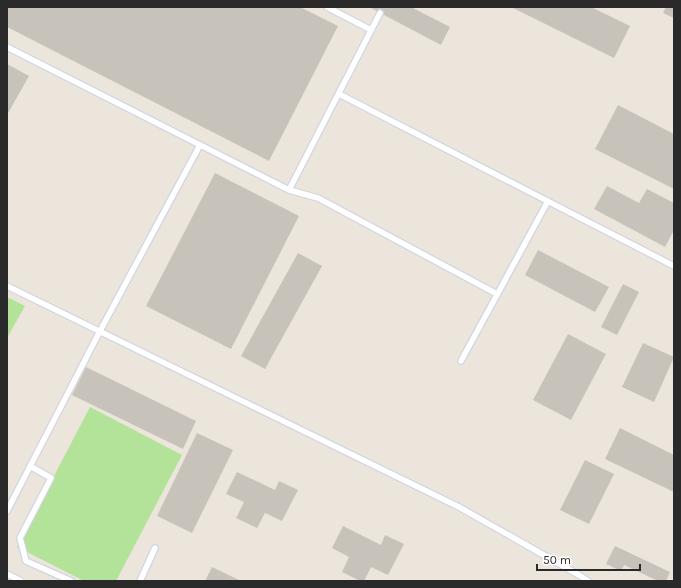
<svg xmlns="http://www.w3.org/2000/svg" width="681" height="588" font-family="Karla,sans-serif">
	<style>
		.green { fill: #b3e398 }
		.building { fill: #c7c3bb }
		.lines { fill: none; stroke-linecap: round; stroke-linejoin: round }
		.service-casing { stroke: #d1d5e3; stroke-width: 8 }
		.service { stroke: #fff; stroke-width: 5.5 }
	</style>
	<rect width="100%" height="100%" fill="#ece5dc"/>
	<path class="green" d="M7,297L25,306L7,338Z
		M90,407L182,455L116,581H84L17,547Z"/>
	<path class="building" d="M7,7H300L338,26L269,161L7,27Z
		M369,7H411L450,27L441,45Z
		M511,7H591L630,26L614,58Z
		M666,7H674V18L663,13Z
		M7,64L29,76L7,115Z
		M618,105L674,134V189L595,149Z
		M215,173L299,216L231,349L146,306Z
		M607,186L639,203L647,189L674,203V230L665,247L594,209Z
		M538,250L609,287L595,312L525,275Z
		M298,253L322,266L265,369L241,356Z
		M623,284L639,292L617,335L601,327Z
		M568,334L606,354L571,420L533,400Z
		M643,343L674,357L654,402L622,387Z
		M86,367L196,421L183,449L72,395Z
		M620,428L674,455V492L605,459Z
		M197,433L233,450L192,533L157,516Z
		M585,460L614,474L589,524L560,510Z
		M237,472L275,490L279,481L298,490L282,521L265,513L257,528L236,518L244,502L226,494Z
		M343,526L381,545L385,535L404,544L388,575L371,567L364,581H360L342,572L349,557L332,548Z
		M615,546L670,572L666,581H658L624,565L621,571L606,564Z
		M212,567L241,581H205Z"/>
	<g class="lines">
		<g class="service-casing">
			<path id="service" d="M327,7L371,30
				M7,47L289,190L380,13
				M339,94L674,266
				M289,190L318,198L497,294
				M7,286L459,507L579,575L588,581
				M461,361L548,201
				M30,466L51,478L20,538L26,561L71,581
				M7,511L100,331L200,145
				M7,574L21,581
				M140,581L155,548"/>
		</g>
		<use href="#service" class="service"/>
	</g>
	<rect width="681" height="588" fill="none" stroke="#2a2a2a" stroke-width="16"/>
	<path d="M537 564v6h103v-6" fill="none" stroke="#2a2a2a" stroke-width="2"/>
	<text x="543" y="564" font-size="12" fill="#2a2a2a" stroke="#ffffff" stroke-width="3" paint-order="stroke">50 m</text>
</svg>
